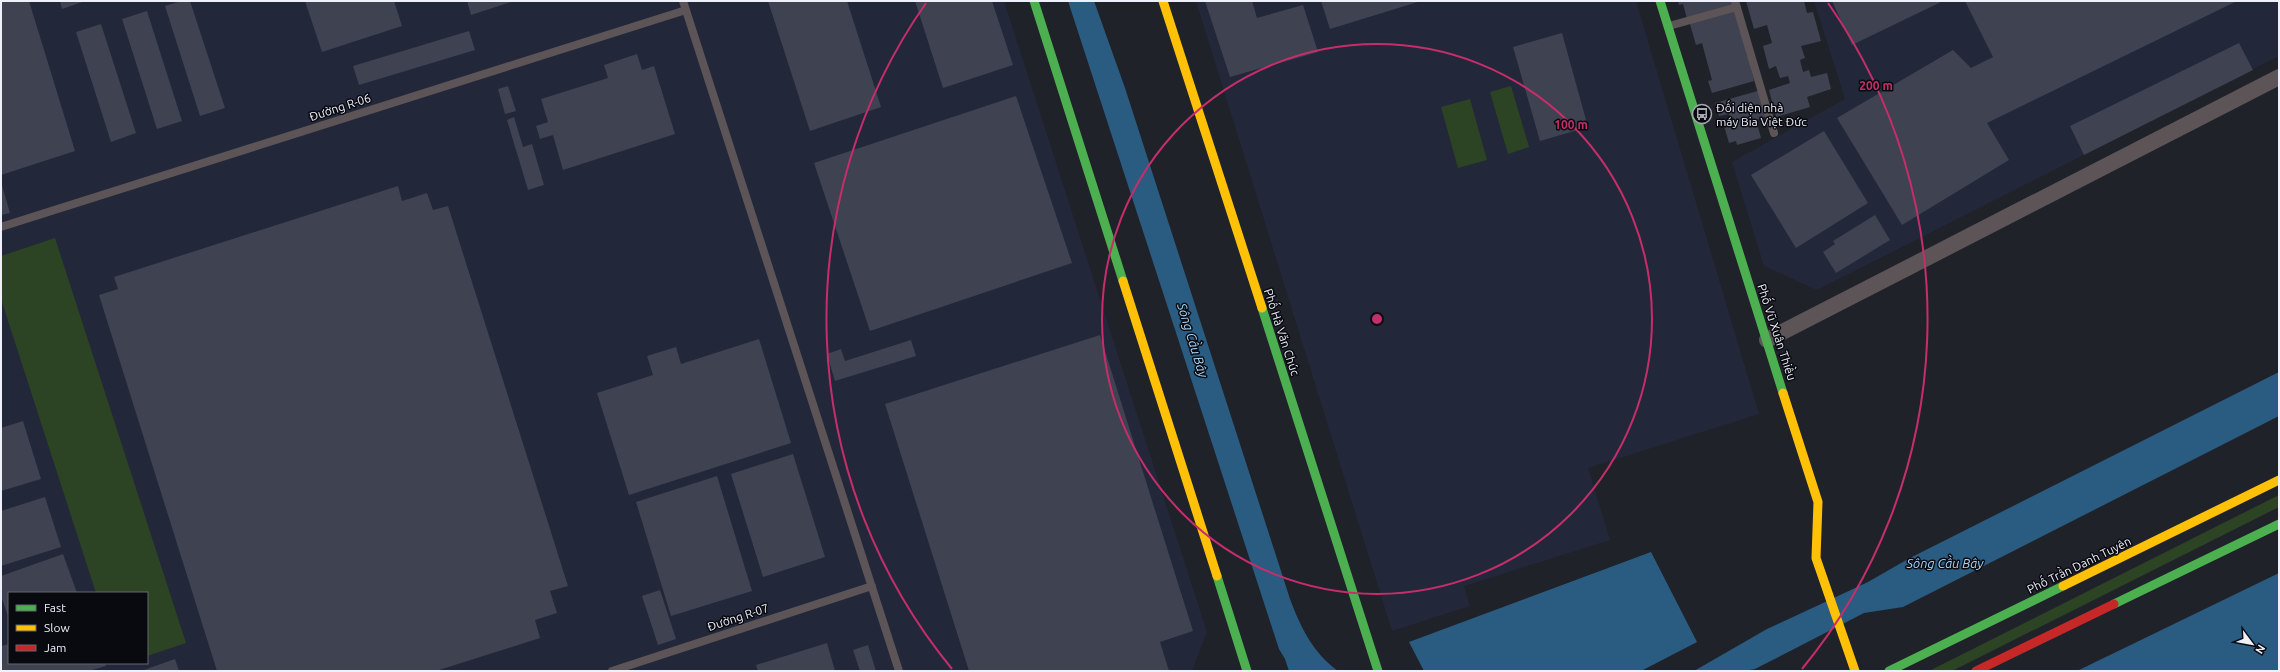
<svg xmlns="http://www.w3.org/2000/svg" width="2280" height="672" font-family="Ubuntu,sans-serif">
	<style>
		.built { fill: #23273a; fill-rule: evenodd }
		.green { fill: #2c4424 }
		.water { fill: #2a5c81 }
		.building { fill: #3f4250 }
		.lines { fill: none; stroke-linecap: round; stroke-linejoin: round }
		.lane { stroke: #5c5457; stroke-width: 8 }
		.street { stroke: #5c5457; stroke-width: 16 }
		.fast { stroke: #4caf50; stroke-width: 9 }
		.slow { stroke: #ffc107; stroke-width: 9 }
		.jam { stroke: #c62828; stroke-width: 9 }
		.ring { fill: none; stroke: #c62e6b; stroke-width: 2 }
		.labels { text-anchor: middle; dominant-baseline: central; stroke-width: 3; stroke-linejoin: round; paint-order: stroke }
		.street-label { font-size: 12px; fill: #eef1fb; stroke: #090a10 }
		.poi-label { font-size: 12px; fill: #eef1fb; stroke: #090a10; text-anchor: start }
		.water-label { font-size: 13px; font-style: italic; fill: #a8d6fa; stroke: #090a10 }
		.centre { fill: #c62e6b; stroke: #090a10; stroke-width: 2 }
		.ring-label { font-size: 12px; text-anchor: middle; font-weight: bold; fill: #c62e6b; stroke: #090a10; stroke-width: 3; stroke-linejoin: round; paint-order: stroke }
	</style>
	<rect width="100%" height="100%" fill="#20222a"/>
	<path class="built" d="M1,1H1004L1207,632L1192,671H1ZM9,593H147V663H9Z
		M1196,1H1636L1759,414L1588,468L1610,540L1464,586L1470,606L1392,631Z
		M1814,1H2279V56L1817,290L1764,266L1732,162L1845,99Z"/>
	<path class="green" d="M1511,86L1529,147L1508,154L1490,92Z
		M1470,99L1487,160L1458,168L1441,107Z
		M55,238L186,643L147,656V593H96L1,299V256Z
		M2279,495V507L1952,671H1929Z"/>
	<path class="water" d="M1068,1H1094L1125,88L1290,599C1300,626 1313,653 1338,671H1289L1285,659L1279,649Z
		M2279,372V416L1903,607L1864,613L1755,669L1744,671H1694L1767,629L1868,582L1908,559Z
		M1651,552L1697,642L1641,671H1424L1409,642Z
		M2279,573V671H2077Z"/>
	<path class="building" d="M1,1H29L75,151L1,175Z
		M60,1H85L62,9Z
		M181,1H190L225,108L200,116L165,6Z
		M305,1H394L402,26L322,52Z
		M467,1H514L471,15Z
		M768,1H847L881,107L810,131Z
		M915,1H992L1013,65L943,88Z
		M1205,1H1252L1257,18L1303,5L1318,52L1230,77Z
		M1321,1H1421L1330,29Z
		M1678,1H1733L1734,5L1687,19L1683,4L1679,5Z
		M1746,1H1804L1807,13L1813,12L1821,41L1801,46L1805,58L1800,60L1803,72L1809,70L1811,77L1827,73L1831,89L1807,97L1810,107L1776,117L1769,90L1790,83L1788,76L1780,78L1776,66L1769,69L1763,46L1772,43L1767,25L1754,29Z
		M1832,1H1943L1852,45Z
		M1965,1H2237L1987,123L2009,160L1902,225L1837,118L1953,50L1971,68L1993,57Z
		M1737,8L1754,81L1712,93L1708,81L1712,80L1702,43L1696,45L1689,21Z
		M147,11L182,121L157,129L122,19Z
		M101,24L136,133L111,142L76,32Z
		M469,31L475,50L359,85L353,66Z
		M1562,33L1588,127L1540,141L1513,47Z
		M2239,43L2253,70L2084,155L2070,126Z
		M637,54L642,70L654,66L675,134L563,170L553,135L540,139L536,126L548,122L541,99L608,78L604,65Z
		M508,86L516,111L505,114L498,89Z
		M1761,90L1768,116L1756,120L1761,138L1737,145L1736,141L1729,143L1724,126L1732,124L1729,114L1719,116L1715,103Z
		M1016,96L1072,263L870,331L814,163Z
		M514,117L523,147L532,144L544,185L528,190L507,120Z
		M1824,131L1868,203L1796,248L1751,175Z
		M1,182L10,213L1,215Z
		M398,186L402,201L427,193L433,210L448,206L568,586L550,591L557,613L535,620L540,638L436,671H217L99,295L118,289L114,277Z
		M1875,215L1890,240L1836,273L1823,252L1835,244L1833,241Z
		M1100,335L1193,631L1160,642L1169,671H969L885,404Z
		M759,339L791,443L629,495L597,393L653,375L647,356L676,347L681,364Z
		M911,340L916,356L835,381L827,354L841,349L845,361Z
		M23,421L41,479L1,491V428Z
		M793,454L825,557L763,577L731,474Z
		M717,476L752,591L671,616L636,502Z
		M45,497L61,547L1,566V511Z
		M63,554L77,593H9V619L1,596V576Z
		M660,590L676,639L658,645L642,596Z
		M827,643L835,671H758L756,665Z
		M9,644V663H105L106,666L89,671H1V646Z
		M868,645L876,671H860L853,650Z
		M175,659L179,671H141Z"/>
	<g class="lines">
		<path class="lane" d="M683,1L899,671
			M1735,1L1774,133
			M1669,26L1737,7
			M1,227L686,10
			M612,671L872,586"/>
		<path class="street" d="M1767,340L2279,77"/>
		<path class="fast" d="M1034,1L1123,281
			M1660,1L1783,393
			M1262,308L1378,671
			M1217,576L1247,671
			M2114,604L2279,524
			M1889,671L2063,586"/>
		<path class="slow" d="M1163,1L1262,308
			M1123,281L1217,576
			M1783,393L1818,502L1816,558L1855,671
			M2063,586L2279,480"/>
		<path class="jam" d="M1976,671L2114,604"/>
	</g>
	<g class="ring">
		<circle cx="1377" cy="319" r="275"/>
		<path d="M952 669A551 551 0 0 1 926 3M1828 3A551 551 0 0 1 1802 669"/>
	</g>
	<defs>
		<g id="bus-ring" transform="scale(1)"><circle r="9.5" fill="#090a10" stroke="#a6a9b2" stroke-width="1.5"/><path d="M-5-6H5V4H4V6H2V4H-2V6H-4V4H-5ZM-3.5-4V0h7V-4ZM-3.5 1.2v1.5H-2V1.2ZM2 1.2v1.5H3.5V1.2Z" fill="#a6a9b2"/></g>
	</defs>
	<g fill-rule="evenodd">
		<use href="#bus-ring" x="1702" y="114"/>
	</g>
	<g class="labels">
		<g class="street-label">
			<text transform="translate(340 107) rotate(-18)">Đường R-06</text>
			<text transform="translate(1282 332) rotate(72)">Phố Hà Văn Chúc</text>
			<text transform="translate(1777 332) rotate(72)">Phố Vũ Xuân Thiều</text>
			<text transform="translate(2079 565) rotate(-26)">Phố Trần Danh Tuyên</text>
			<text transform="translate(738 617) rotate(-18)">Đường R-07</text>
		</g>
		<g class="poi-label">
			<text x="1716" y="107">Đối diện nhà<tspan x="1716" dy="14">máy Bia Việt Đức</tspan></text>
		</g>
		<g class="water-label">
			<text transform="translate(1193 340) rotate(73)">Sông Cầu Bây</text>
			<text x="1945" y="563">Sông Cầu Bây</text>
		</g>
	</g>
	<circle cx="1377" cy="319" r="6" class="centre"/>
	<g class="ring-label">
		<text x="1876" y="90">200 m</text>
		<text x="1571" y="129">100 m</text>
	</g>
	<rect width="2280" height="672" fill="none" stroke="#eef1fb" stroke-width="4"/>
	<rect x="8" y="592" width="140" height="72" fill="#090a10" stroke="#65666e"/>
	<rect x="16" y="605" width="20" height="6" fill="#4caf50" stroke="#65666e"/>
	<text x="44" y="612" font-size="12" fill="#eef1fb">Fast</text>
	<rect x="16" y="625" width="20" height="6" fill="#ffc107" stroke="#65666e"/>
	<text x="44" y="632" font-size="12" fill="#eef1fb">Slow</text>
	<rect x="16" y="645" width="20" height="6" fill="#c62828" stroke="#65666e"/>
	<text x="44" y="652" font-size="12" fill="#eef1fb">Jam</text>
	<g transform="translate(2252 644) rotate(122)" stroke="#090a10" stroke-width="3" paint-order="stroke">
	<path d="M0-3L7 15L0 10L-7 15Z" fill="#eef1fb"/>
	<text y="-6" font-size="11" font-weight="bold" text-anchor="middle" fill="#eef1fb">N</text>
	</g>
</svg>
